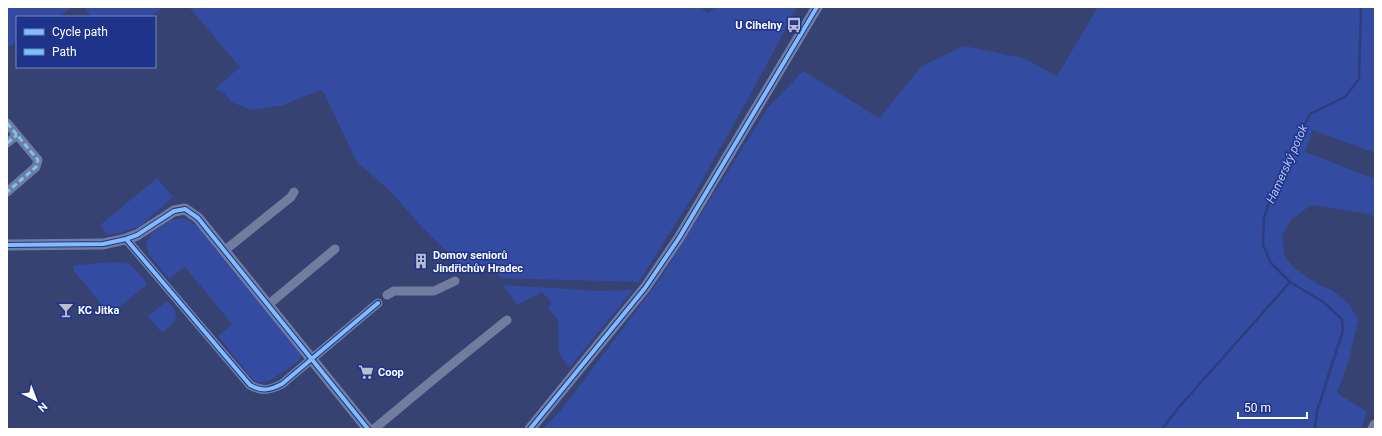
<svg xmlns="http://www.w3.org/2000/svg" width="1382" height="436" font-family="Roboto,sans-serif">
	<style>
		.green { fill: #334ca2 }
		.lines { fill: none; stroke-linecap: round; stroke-linejoin: round }
		.stream { stroke: #2e3d7d; stroke-width: 2.5 }
		.minor { stroke: #727c9e; stroke-width: 9 }
		.tertiary { stroke: #727c9e; stroke-width: 11 }
		.quiet { stroke: #73c3fd; stroke-width: 3; stroke-dasharray: 6 3; stroke-linecap: butt }
		.cycleway-casing { stroke: #1d348a; stroke-width: 6 }
		.cycleway { stroke: #80bcff; stroke-width: 4 }
		.labels { text-anchor: middle; dominant-baseline: central; stroke-width: 3; stroke-linejoin: round; paint-order: stroke }
		.poi-label { font-size: 11px; font-weight: bold; fill: #fff; stroke: #1d348a; text-anchor: start }
		.water-label { font-size: 12px; font-style: italic; fill: #b3c2f3; stroke: #1d348a }
	</style>
	<rect width="100%" height="100%" fill="#364272"/>
	<path class="green" d="M7,7H73L58,17H17V42L7,48Z
		M84,7H164L149,17H91Z
		M189,7H700L708,13L716,7H797L753,90L696,191L639,282L502,278L489,267L479,273L458,262L424,229L389,190L357,162L324,93L320,90L283,105L252,110L231,102L224,93L215,89L240,67Z
		M1098,7H1375V153L1313,130L1305,152L1375,179V217L1364,213L1311,205L1291,220L1282,236L1285,257L1294,268L1319,285L1332,290L1349,304L1358,320L1349,360L1337,393L1366,411L1362,429H568L561,428L543,429L562,409L660,279L767,109L803,71L879,118L922,66L964,46L1023,58L1057,76Z
		M157,178L173,197L140,226L123,232L108,235L100,225Z
		M184,218L197,226L301,353L300,360L271,380L260,383L253,380L218,336L232,324L185,267L169,279L149,255L146,244L152,233L170,220Z
		M115,262L130,264L146,282V285L115,311L108,312L74,271L73,266L78,265Z
		M503,285L599,291L633,290L569,368L559,353L558,320L548,308L551,302L542,292L517,305Z
		M167,301C182,316 177,321 162,333L148,316Z"/>
	<g class="lines">
		<path class="stream" d="M1162,429L1179,407L1290,282
			M1315,429L1317,411L1343,330L1342,319L1323,302L1290,282L1271,263L1263,245L1264,217L1277,180L1310,114L1345,97L1359,79L1361,7"/>
		<path class="minor" d="M7,123L38,160L36,167L7,192
			M7,143L17,135
			M126,239L250,385C262,392 270,390 282,384L378,303
			M229,247L291,197L294,192
			M387,295L394,291H434L455,281
			M268,305L335,249
			M374,429L446,369L507,320"/>
		<path class="tertiary" d="M7,245L103,244L126,239L137,235L174,211L185,209L198,218L368,429
			M530,429L645,288L679,238L817,7
			M1373,429L1375,425"/>
		<path class="quiet" d="M7,123L38,160L36,167L7,192
			M7,143L17,135"/>
		<g class="cycleway-casing">
			<path id="cycleway" d="M126,239L250,385C262,392 270,390 282,384L378,303
				M7,245L103,244L126,239L137,235L174,211L185,209L198,218L368,429
				M530,429L645,288L679,238L817,7"/>
		</g>
		<use href="#cycleway" class="cycleway"/>
	</g>
	<defs>
		<g id="bus-bare" transform="scale(1.2)"><path d="M-5-6H5V4H4V6H2V4H-2V6H-4V4H-5ZM-3.5-4V0h7V-4ZM-3.5 1.2v1.5H-2V1.2ZM2 1.2v1.5H3.5V1.2Z" fill="#b9bdce" stroke="#1d348a" stroke-width="2.5" paint-order="stroke"/></g>
		<g id="building-bare" transform="scale(1.2)"><path d="M-4-6H4V6H1V3H-1V6H-4ZM-2.5-4.3h1.7v1.8h-1.7ZM.8-4.3h1.7v1.8H.8ZM-2.5-1h1.7V.8h-1.7ZM.8-1h1.7V.8H.8Z" fill="#b9bdce" stroke="#1d348a" stroke-width="2.5" paint-order="stroke"/></g>
		<g id="bar-bare" transform="scale(1.2)"><path d="M-6-5H6L.8 .8V4.5H3.5V6h-7V4.5H-.8V.8Z" fill="#b9bdce" stroke="#1d348a" stroke-width="2.5" paint-order="stroke"/></g>
		<g id="supermarket-bare" transform="scale(1.2)"><path d="M-6-5.5h2.5l.6 2H6L4.5 2H-2.5L-4.4-4H-6ZM-1.5 3.2a1.3 1.3 0 1 0 .1 0ZM3 3.2a1.3 1.3 0 1 0 .1 0Z" fill="#b9bdce" stroke="#1d348a" stroke-width="2.5" paint-order="stroke"/></g>
	</defs>
	<g fill-rule="evenodd">
		<use href="#bus-bare" x="794" y="25"/>
		<use href="#building-bare" x="421" y="261"/>
		<use href="#bar-bare" x="66" y="310"/>
		<use href="#supermarket-bare" x="366" y="372"/>
	</g>
	<g class="labels">
		<g class="poi-label">
			<text x="782" y="25" text-anchor="end">U Cihelny</text>
			<text x="433" y="255">Domov seniorů<tspan x="433" dy="13">Jindřichův Hradec</tspan></text>
			<text x="78" y="310">KC Jitka</text>
			<text x="378" y="372">Coop</text>
		</g>
		<g class="water-label">
			<text transform="translate(1287 164) rotate(-66)">Hamerský potok</text>
		</g>
	</g>
	<rect width="1382" height="436" fill="none" stroke="#ffffff" stroke-width="16"/>
	<rect x="16" y="16" width="140" height="52" fill="#1d348a" stroke="#7785b9"/>
	<rect x="24" y="29" width="20" height="6" fill="#80bcff" stroke="#7785b9"/>
	<text x="52" y="36" font-size="12" fill="#ffffff">Cycle path</text>
	<rect x="24" y="49" width="20" height="6" fill="#73c3fd" stroke="#7785b9"/>
	<text x="52" y="56" font-size="12" fill="#ffffff">Path</text>
	<g transform="translate(36 400) rotate(138)" stroke="#1d348a" stroke-width="3" paint-order="stroke">
	<path d="M0-3L7 15L0 10L-7 15Z" fill="#ffffff"/>
	<text y="-6" font-size="11" font-weight="bold" text-anchor="middle" fill="#ffffff">N</text>
	</g>
	<path d="M1238 412v6h69v-6" fill="none" stroke="#ffffff" stroke-width="2"/>
	<text x="1244" y="412" font-size="12" fill="#ffffff" stroke="#1d348a" stroke-width="3" paint-order="stroke">50 m</text>
</svg>
